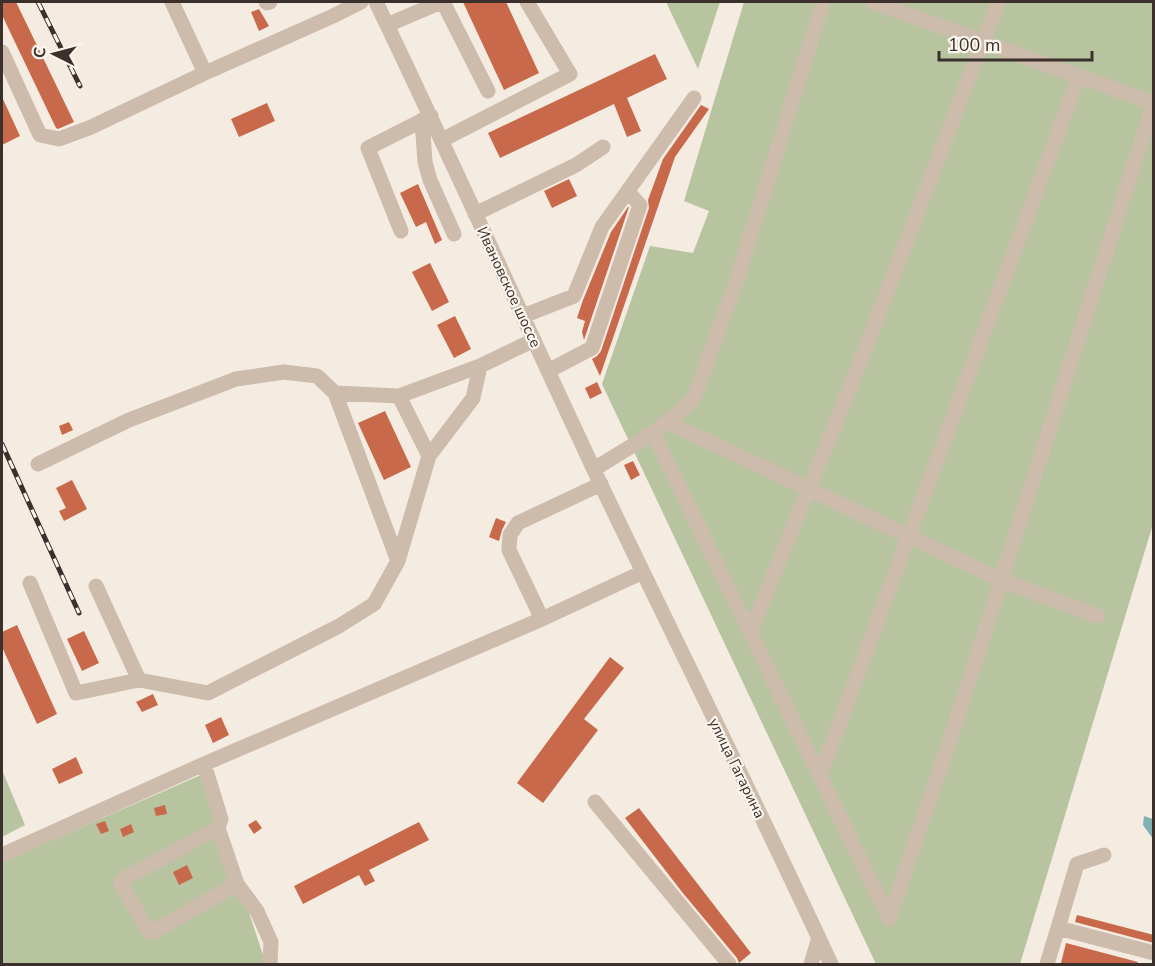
<svg xmlns="http://www.w3.org/2000/svg" width="1155" height="966" font-family="'Nunito Sans',sans-serif">
	<style>
		.green { fill: #b8c4a0 }
		.water { fill: #7fb0b2 }
		.building { fill: #c8694b }
		.lines { fill: none; stroke-linecap: round; stroke-linejoin: round }
		.minor { stroke: #cdbbac; stroke-width: 15 }
		.rail-casing { stroke: #3b302b; stroke-width: 5 }
		.rail { stroke: #fbf5ee; stroke-width: 3; stroke-dasharray: 9; stroke-linecap: butt }
		.labels { text-anchor: middle; dominant-baseline: central; stroke-width: 4.5; stroke-linejoin: round; paint-order: stroke }
		.street-label { font-size: 15px; fill: #3b302b; stroke: #fbf5ee }
	</style>
	<rect width="100%" height="100%" fill="#f4ebe1"/>
	<path class="green" d="M666,2H720L698,69Z
		M744,2H1153V524L1020,964H876L602,384L650,246L693,253L709,211L684,201Z
		M2,770L25,825L2,837Z
		M203,774L266,964H2V862Z"/>
	<path class="water" d="M1144,816L1153,819V839L1143,825Z"/>
	<path class="building" d="M2,2H16L74,122L58,129L56,128L2,15Z
		M463,2H506L539,73L504,90Z
		M259,9L269,26L259,31L251,12Z
		M655,54L667,79L627,98L641,131L627,137L614,104L500,158L488,133Z
		M2,97L20,136L2,145Z
		M267,103L275,121L239,137L231,119Z
		M701,105L709,109L675,157L600,376L592,359L597,356L601,351L649,208L648,200L663,159Z
		M569,179L577,196L552,208L544,191Z
		M418,184L442,240L435,244L426,222L416,227L400,193Z
		M628,207H629L584,340L582,332L585,321L577,318L583,300L611,232Z
		M430,263L449,302L432,311L412,272Z
		M455,316L471,349L454,358L437,325Z
		M597,382L602,393L590,399L585,388Z
		M385,411L411,467L384,480L358,423Z
		M69,422L73,430L62,435L59,426Z
		M633,461L640,475L631,480L624,465Z
		M72,480L87,509L64,521L59,511L66,508L56,488Z
		M496,518L506,522L502,530L499,541L489,537Z
		M17,625L57,714L37,724L2,647V632Z
		M84,631L99,663L82,671L67,639Z
		M610,657L624,668L584,719L598,730L543,803L517,783Z
		M153,694L158,705L142,712L136,702Z
		M221,717L229,735L213,743L205,725Z
		M76,757L83,773L59,784L52,769Z
		M165,805L167,814L156,816L154,808Z
		M639,808L751,953L739,963L737,958L682,892L625,818Z
		M256,820L262,828L254,834L248,825Z
		M105,821L109,831L101,834L96,824Z
		M419,822L429,840L369,870L375,881L365,886L359,875L303,904L294,886Z
		M131,824L134,832L123,837L120,829Z
		M187,865L193,878L179,885L173,872Z
		M1077,915L1154,935V943L1075,922Z
		M1066,943L1138,962L1137,964H1068L1061,963Z"/>
	<g class="lines">
		<path class="minor" d="M172,2L205,73
			M266,2L267,3L270,2
			M376,2C453,162 526,325 602,487C678,646 757,804 831,964
			M443,2L488,91
			M873,2L1153,103
			M387,25L441,2
			M2,52L40,135L59,139L89,128L205,73L333,16L361,2
			M422,120L425,162L430,180L454,234
			M442,140L570,74L527,2
			M475,214L576,165L603,147
			M401,231L368,148L431,116
			M523,316L574,296L602,227L694,98
			M548,371L592,348L640,205L628,192
			M399,396L429,456L398,561L335,393L399,396L480,366L534,340
			M668,420L680,428L1001,580L1098,616
			M653,433L889,918
			M429,456L473,398L480,366
			M38,464L129,420L236,379L284,372L317,376L335,393
			M594,469L653,433L693,400L737,279L823,2
			M30,583L76,693L139,680
			M96,586L139,680L208,693L339,626L374,604L398,561
			M542,619L509,550L510,535L518,523L601,484
			M750,633L857,370L998,2
			M204,764L221,819L218,828L237,884L257,911L271,942L270,964
			M820,776L1079,76
			M595,802L729,964
			M218,828L122,880L121,884L149,932H153L237,884
			M2,855L204,764L542,619L643,572
			M889,918L951,737L1154,102
			M1058,928L1077,864L1104,855
			M811,964L819,938
			M1047,964L1058,928L1154,953"/>
		<g class="rail-casing">
			<path id="rail" d="M38,2L80,86
				M2,444L79,613"/>
		</g>
		<use href="#rail" class="rail"/>
	</g>
	<g class="labels">
		<g class="street-label">
			<text transform="translate(509 287) rotate(65)">Ивановское шоссе</text>
			<text transform="translate(737 768) rotate(64)">улица Гагарина</text>
		</g>
	</g>
	<rect width="1155" height="966" fill="none" stroke="#3b302b" stroke-width="6"/>
	<g transform="translate(54 54) rotate(276)" stroke="#fbf5ee" stroke-width="4.5" paint-order="stroke">
	<path d="M0-4.5L10 22L0 15L-10 22Z" fill="#3b302b"/>
	<text y="-9" font-size="16" font-weight="bold" text-anchor="middle" fill="#3b302b">С</text>
	</g>
	<path d="M939 51v9h153v-9" fill="none" stroke="#3b302b" stroke-width="3"/>
	<text x="948" y="51" font-size="18" fill="#3b302b" stroke="#fbf5ee" stroke-width="4.5" paint-order="stroke">100 m</text>
</svg>
